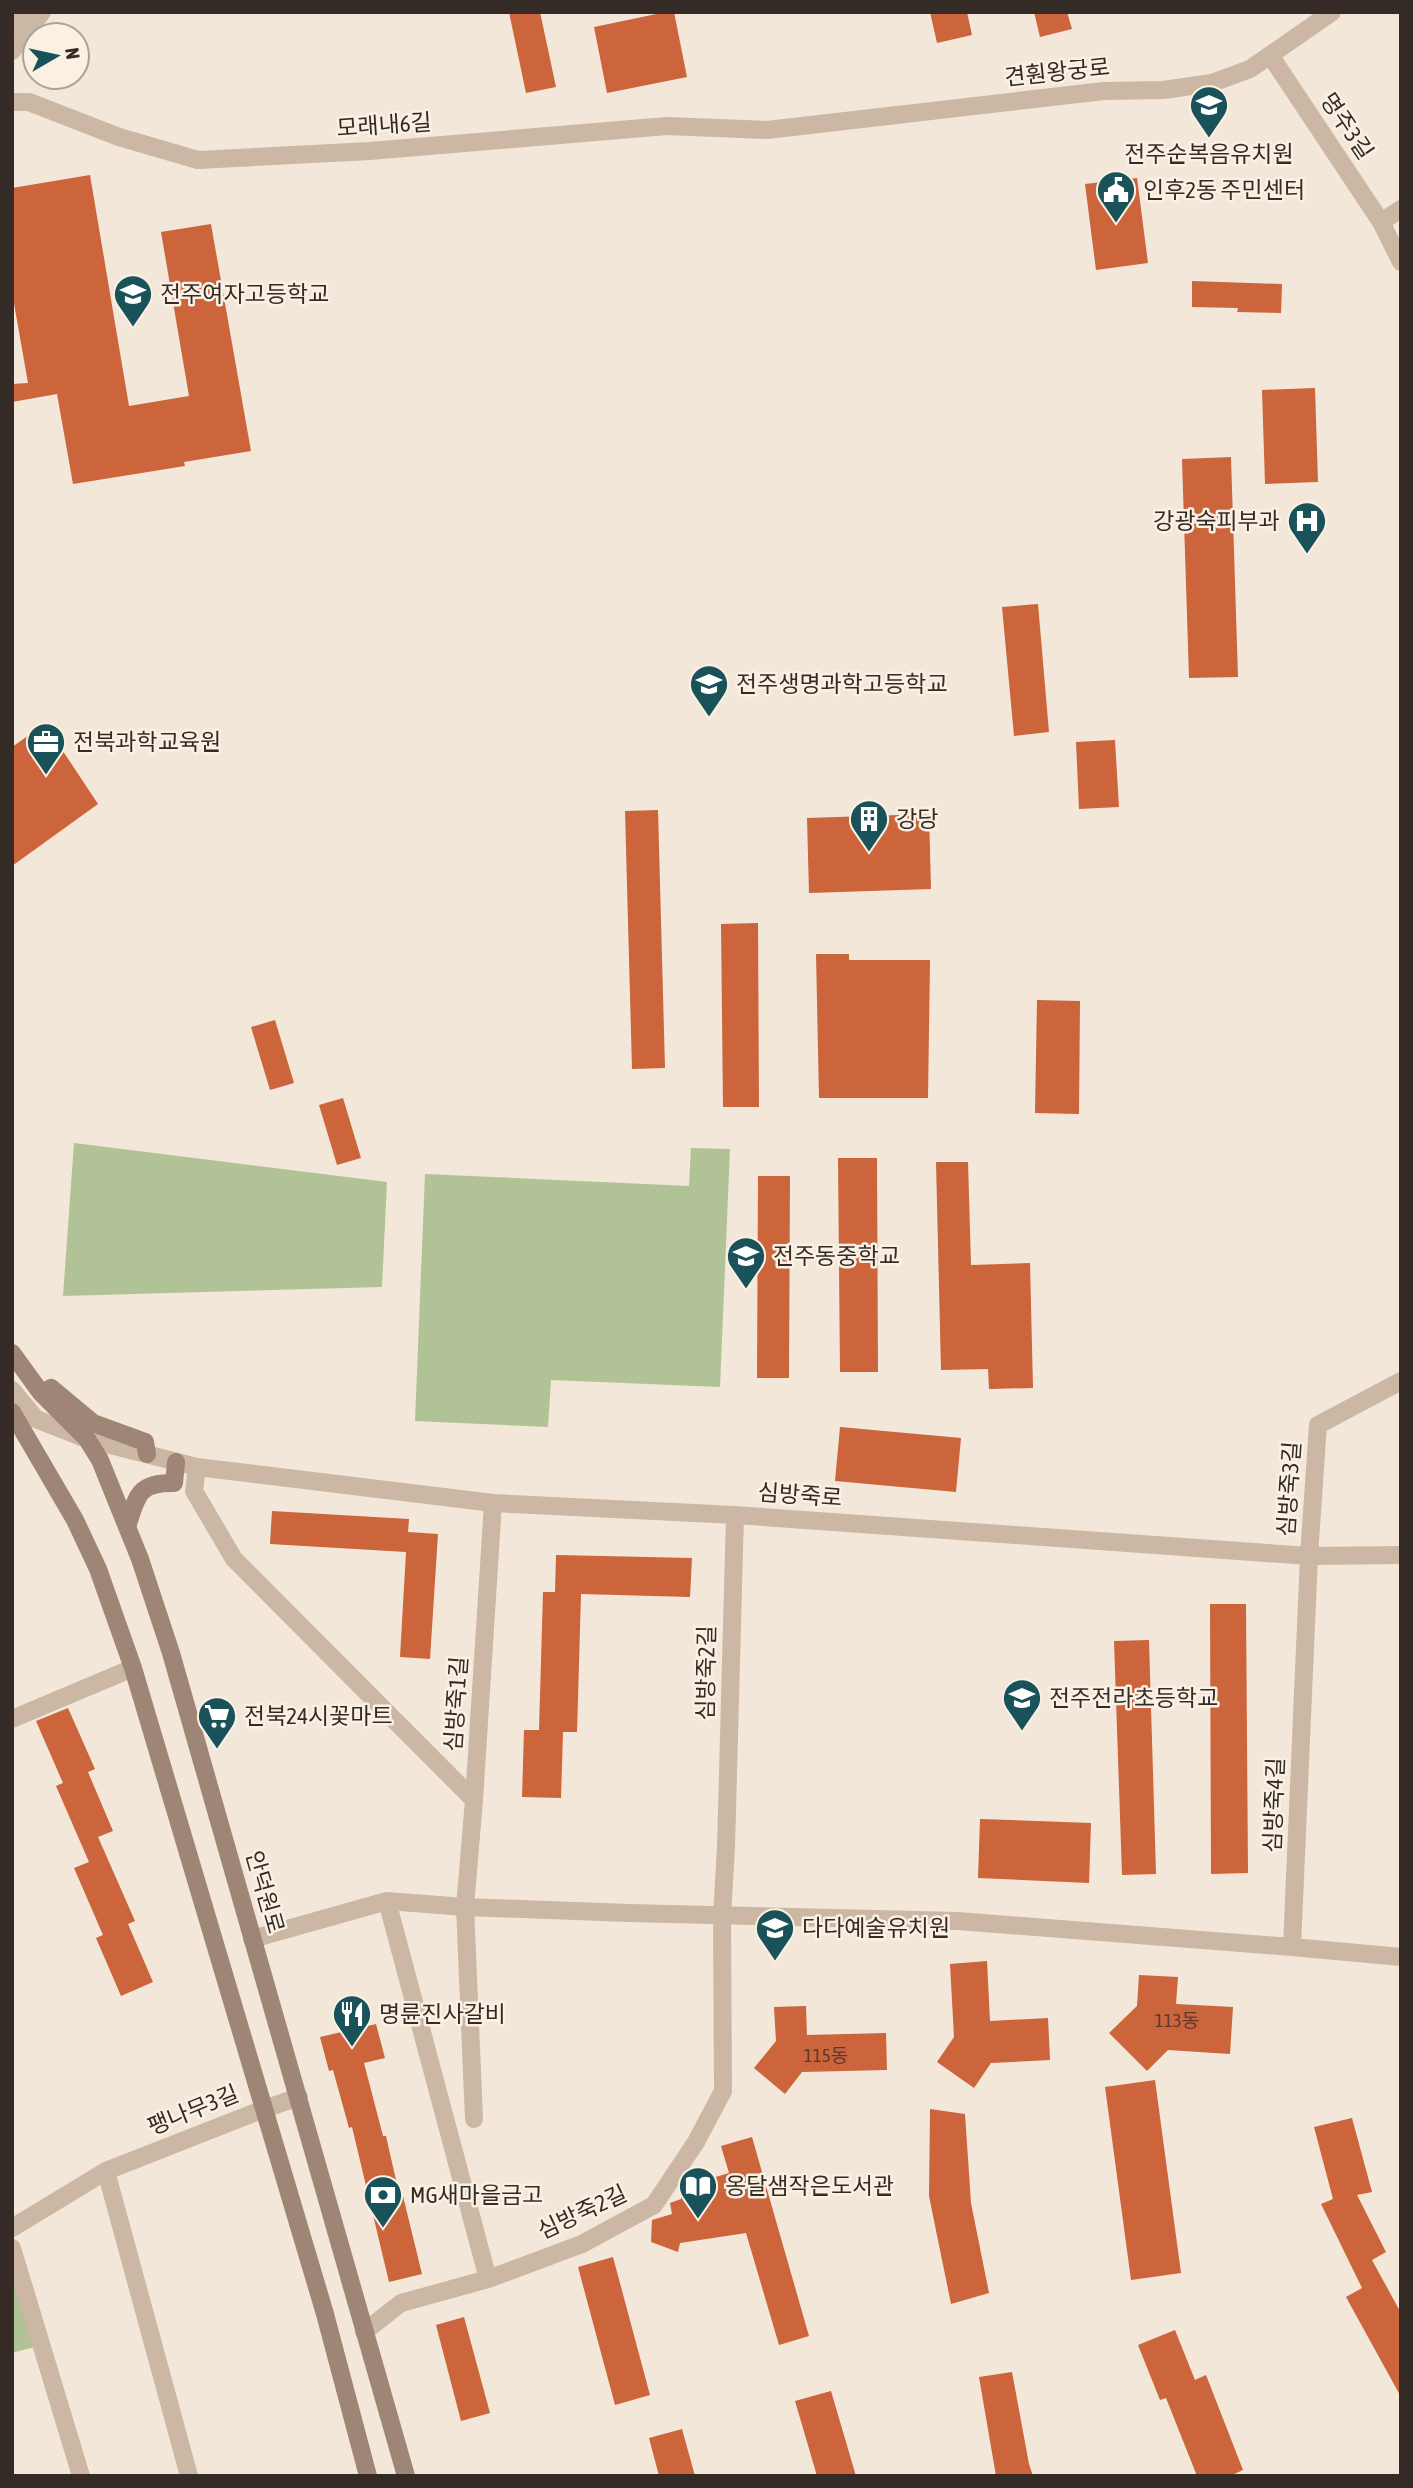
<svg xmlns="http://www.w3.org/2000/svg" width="1413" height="2488" font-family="'Asap Condensed','Noto Sans KR',sans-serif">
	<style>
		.green { fill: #b2c297 }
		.building { fill: #cc643c }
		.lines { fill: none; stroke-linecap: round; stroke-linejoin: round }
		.street { stroke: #cbb7a3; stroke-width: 18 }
		.secondary { stroke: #9e8575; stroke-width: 18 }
		.labels { text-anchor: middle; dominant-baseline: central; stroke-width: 5; stroke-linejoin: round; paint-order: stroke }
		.number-label { font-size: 19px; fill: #5b392c }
		.street-label { font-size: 23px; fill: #352b26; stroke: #faf1e4 }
		.poi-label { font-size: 23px; fill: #352b26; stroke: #faf1e4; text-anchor: start }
	</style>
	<rect width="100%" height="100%" fill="#f2e7d8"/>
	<path class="green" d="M74,1143L387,1182L382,1287L63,1296Z
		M691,1148L730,1149L720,1387L551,1380L548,1427L415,1421L425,1174L689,1186Z
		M12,2248L42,2345L12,2353Z"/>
	<path class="building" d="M509,12H540L556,87L526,93Z
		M666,12H674L687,77L607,93L594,27Z
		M930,12H967L972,35L937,43Z
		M1034,12H1067L1072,29L1040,37Z
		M90,175L129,406L189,396L161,232L211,224L251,451L184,462L185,466L73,484L57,394L12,402V384L28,383L12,292V188Z
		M1137,178L1148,263L1096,270L1085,184Z
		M1192,281L1282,284L1281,313L1237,312L1238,308L1192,307Z
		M1315,388L1318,482L1265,484L1262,390Z
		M1231,457L1238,677L1189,678L1182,459Z
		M1038,604L1049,732L1014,736L1002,607Z
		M45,724L98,804L12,866V747Z
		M1115,740L1119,807L1079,809L1076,742Z
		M658,810L665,1068L632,1069L625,811Z
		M929,814L931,889L809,893L807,818Z
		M758,923L759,1107H723L721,924Z
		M816,954H849V960H930L928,1098H819Z
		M1037,1000L1080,1001L1079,1114L1035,1113Z
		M275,1020L294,1083L270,1090L251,1027Z
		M343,1098L361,1158L337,1165L319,1105Z
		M838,1158H877L878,1372H840Z
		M936,1162H968L971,1265L1030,1263L1033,1388L989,1389L988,1369L941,1370Z
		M758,1176H790L789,1378H757Z
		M840,1427L961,1438L956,1492L835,1481Z
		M272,1511L409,1519L408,1532L438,1534L430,1659L400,1657L406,1552L270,1544Z
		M556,1555L692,1558L690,1597L581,1594L577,1732H563L561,1798L522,1797L524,1730H539L543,1592H555Z
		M1210,1604H1246L1248,1873L1211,1874Z
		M1149,1640L1156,1874L1122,1875L1114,1641Z
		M68,1708L95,1769L88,1772L113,1831L98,1837L135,1921L128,1924L153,1982L121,1996L96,1938L103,1935L74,1868L89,1862L56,1786L63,1783L36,1721Z
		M980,1819L1091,1823L1089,1883L978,1878Z
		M987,1961L990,2021L1048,2018L1050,2060L991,2063L974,2088L937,2062L954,2037L950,1964Z
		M1139,1975L1178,1977L1176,2004L1233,2007L1230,2054L1168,2050L1147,2071L1109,2033L1137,2006Z
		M806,2006L807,2035L886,2033L887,2070L802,2072L785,2094L754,2068L776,2041L774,2007Z
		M376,2024L385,2058L364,2063L383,2136H386L398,2189L401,2188L422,2274L389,2282L352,2127L349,2128L333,2070L329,2071L320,2037Z
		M1155,2080L1181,2273L1131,2280L1105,2087Z
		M930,2109L965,2114L971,2203L989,2293L951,2304L929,2196Z
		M1352,2118L1372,2192L1357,2195L1386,2252L1372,2260L1401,2313V2397L1346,2297L1362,2288L1321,2204L1333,2199L1314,2127Z
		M752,2137L809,2336L779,2345L746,2233L680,2243L678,2252L651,2242L652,2220L672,2214L670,2203L681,2199L682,2187L729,2173L721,2146Z
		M613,2257L650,2395L615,2405L578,2267Z
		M464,2317L490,2413L461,2421L436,2325Z
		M1175,2330L1195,2380L1206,2375L1243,2470L1230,2476H1197L1166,2398L1160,2400L1138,2345Z
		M1012,2372L1029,2464L1033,2476H996L979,2377Z
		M831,2391L856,2476H817L795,2401Z
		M682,2429L695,2476H659L649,2438Z"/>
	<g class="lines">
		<path class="street" d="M12,24L33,12
			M12,51L42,12
			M1270,55L1381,222L1401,262
			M12,102H29L119,137L198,160L370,151L667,126L767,130L1104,91L1163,90L1212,83L1250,69L1332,12
			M1381,222L1401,209
			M1401,1381L1318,1425L1309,1556L1292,1947L1401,1957
			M12,1390L36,1419L87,1439L197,1467L493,1503L735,1515L1309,1556L1401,1555
			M197,1467L194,1491L234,1559L474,1800
			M12,1719L133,1668
			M387,1901L488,2279
			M252,1939L387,1901L465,1907L629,1913L958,1921L1292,1947
			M474,2119L465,1907L474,1800L493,1503
			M106,2171L189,2476
			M12,2228L106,2171L264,2109L299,2097
			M12,2248L81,2476
			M364,2332L401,2303L488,2279L582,2244L654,2205L696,2142L723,2091L722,1916L726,1847L735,1515"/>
		<path class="secondary" d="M12,1353L41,1393L87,1439L100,1460L140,1559L171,1653L406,2476
			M45,1391L51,1388L93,1423L145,1442L147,1454
			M12,1412L75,1520L98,1569L133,1668L325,2314L368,2476
			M127,1527C137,1497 137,1482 174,1483L176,1462"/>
	</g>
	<defs>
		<g id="school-pin" transform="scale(2.0125)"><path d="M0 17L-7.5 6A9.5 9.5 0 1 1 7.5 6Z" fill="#195259" stroke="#faf1e4"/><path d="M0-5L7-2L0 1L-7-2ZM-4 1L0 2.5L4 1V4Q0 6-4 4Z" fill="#fff"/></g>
		<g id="civic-pin" transform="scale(2.0125)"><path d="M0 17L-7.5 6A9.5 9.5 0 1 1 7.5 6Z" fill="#195259" stroke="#faf1e4"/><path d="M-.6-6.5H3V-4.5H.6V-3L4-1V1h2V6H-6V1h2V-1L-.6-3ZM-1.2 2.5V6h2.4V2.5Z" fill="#fff"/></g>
		<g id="hospital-pin" transform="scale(2.0125)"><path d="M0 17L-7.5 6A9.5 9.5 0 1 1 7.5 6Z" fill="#195259" stroke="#faf1e4"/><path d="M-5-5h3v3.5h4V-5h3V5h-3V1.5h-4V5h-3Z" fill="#fff"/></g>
		<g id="office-pin" transform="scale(2.0125)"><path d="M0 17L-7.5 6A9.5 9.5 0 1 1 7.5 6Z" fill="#195259" stroke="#faf1e4"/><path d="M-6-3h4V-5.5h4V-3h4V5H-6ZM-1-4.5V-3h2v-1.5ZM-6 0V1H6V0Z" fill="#fff"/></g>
		<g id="building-pin" transform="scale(2.0125)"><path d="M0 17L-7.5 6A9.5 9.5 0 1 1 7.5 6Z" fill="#195259" stroke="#faf1e4"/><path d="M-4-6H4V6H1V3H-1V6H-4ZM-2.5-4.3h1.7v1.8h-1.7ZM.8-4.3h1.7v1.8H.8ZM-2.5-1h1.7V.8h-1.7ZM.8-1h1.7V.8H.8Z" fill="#fff"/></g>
		<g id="supermarket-pin" transform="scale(2.0125)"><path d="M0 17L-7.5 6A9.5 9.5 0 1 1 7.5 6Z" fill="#195259" stroke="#faf1e4"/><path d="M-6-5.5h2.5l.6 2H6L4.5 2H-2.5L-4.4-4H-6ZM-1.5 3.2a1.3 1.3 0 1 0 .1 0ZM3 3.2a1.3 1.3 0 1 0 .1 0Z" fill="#fff"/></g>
		<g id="restaurant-pin" transform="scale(2.0125)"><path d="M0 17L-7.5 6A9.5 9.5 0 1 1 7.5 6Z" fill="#195259" stroke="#faf1e4"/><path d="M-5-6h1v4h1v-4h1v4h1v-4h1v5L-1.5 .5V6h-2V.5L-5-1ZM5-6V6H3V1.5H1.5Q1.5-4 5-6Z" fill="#fff"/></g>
		<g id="library-pin" transform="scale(2.0125)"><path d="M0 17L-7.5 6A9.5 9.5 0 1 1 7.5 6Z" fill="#195259" stroke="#faf1e4"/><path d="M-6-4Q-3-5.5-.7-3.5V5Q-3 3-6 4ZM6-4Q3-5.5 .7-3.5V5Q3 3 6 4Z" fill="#fff"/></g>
		<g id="bank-pin" transform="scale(2.0125)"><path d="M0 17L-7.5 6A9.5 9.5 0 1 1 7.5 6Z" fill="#195259" stroke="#faf1e4"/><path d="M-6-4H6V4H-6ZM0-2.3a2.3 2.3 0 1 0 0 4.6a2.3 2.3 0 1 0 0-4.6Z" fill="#fff"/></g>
	</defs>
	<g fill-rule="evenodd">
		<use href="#school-pin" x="1209" y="105"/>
		<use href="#civic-pin" x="1116" y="190"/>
		<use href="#school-pin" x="133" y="294"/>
		<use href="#hospital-pin" x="1307" y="521"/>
		<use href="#school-pin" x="709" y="684"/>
		<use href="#office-pin" x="46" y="742"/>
		<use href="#building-pin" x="869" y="819"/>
		<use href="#school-pin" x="746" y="1256"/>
		<use href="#school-pin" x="1022" y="1698"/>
		<use href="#supermarket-pin" x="217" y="1716"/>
		<use href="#school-pin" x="775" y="1928"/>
		<use href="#restaurant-pin" x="352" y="2014"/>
		<use href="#library-pin" x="698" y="2186"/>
		<use href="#bank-pin" x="383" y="2195"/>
	</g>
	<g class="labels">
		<g class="number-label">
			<text x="1177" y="2020">113동</text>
			<text x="826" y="2055">115동</text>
		</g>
		<g class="street-label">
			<text transform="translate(1057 72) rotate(-6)">견훤왕궁로</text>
			<text transform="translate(384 125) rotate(-4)">모래내6길</text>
			<text transform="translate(1347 126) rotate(56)">명주3길</text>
			<text transform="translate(1289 1489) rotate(-86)">심방죽3길</text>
			<text transform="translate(800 1495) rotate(4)">심방죽로</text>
			<text transform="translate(706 1673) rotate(-89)">심방죽2길</text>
			<text transform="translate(456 1704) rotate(-86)">심방죽1길</text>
			<text transform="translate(1274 1805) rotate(-88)">심방죽4길</text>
			<text transform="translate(265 1892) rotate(74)">안덕원로</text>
			<text transform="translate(193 2110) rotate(-22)">팽나무3길</text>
			<text transform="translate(582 2212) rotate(-25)">심방죽2길</text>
		</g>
		<g class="poi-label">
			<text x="1209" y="154" text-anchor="middle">전주순복음유치원</text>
			<text x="1143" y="190">인후2동 주민센터</text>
			<text x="160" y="294">전주여자고등학교</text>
			<text x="1280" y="521" text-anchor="end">강광숙피부과</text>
			<text x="736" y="684">전주생명과학고등학교</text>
			<text x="73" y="742">전북과학교육원</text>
			<text x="896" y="819">강당</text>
			<text x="773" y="1256">전주동중학교</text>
			<text x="1049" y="1698">전주전라초등학교</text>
			<text x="244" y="1716">전북24시꽃마트</text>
			<text x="802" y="1928">다다예술유치원</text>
			<text x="379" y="2014">명륜진사갈비</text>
			<text x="725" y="2186">옹달샘작은도서관</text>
			<text x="410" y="2195">MG새마을금고</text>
		</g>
	</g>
	<rect width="1413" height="2488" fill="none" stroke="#352b26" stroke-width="28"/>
	<g transform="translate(56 56) rotate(81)"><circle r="33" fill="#faf1e4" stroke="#aba298" stroke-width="2"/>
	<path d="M0-5L12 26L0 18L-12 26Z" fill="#195259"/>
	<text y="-10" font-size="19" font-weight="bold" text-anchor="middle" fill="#352b26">N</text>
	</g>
</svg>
